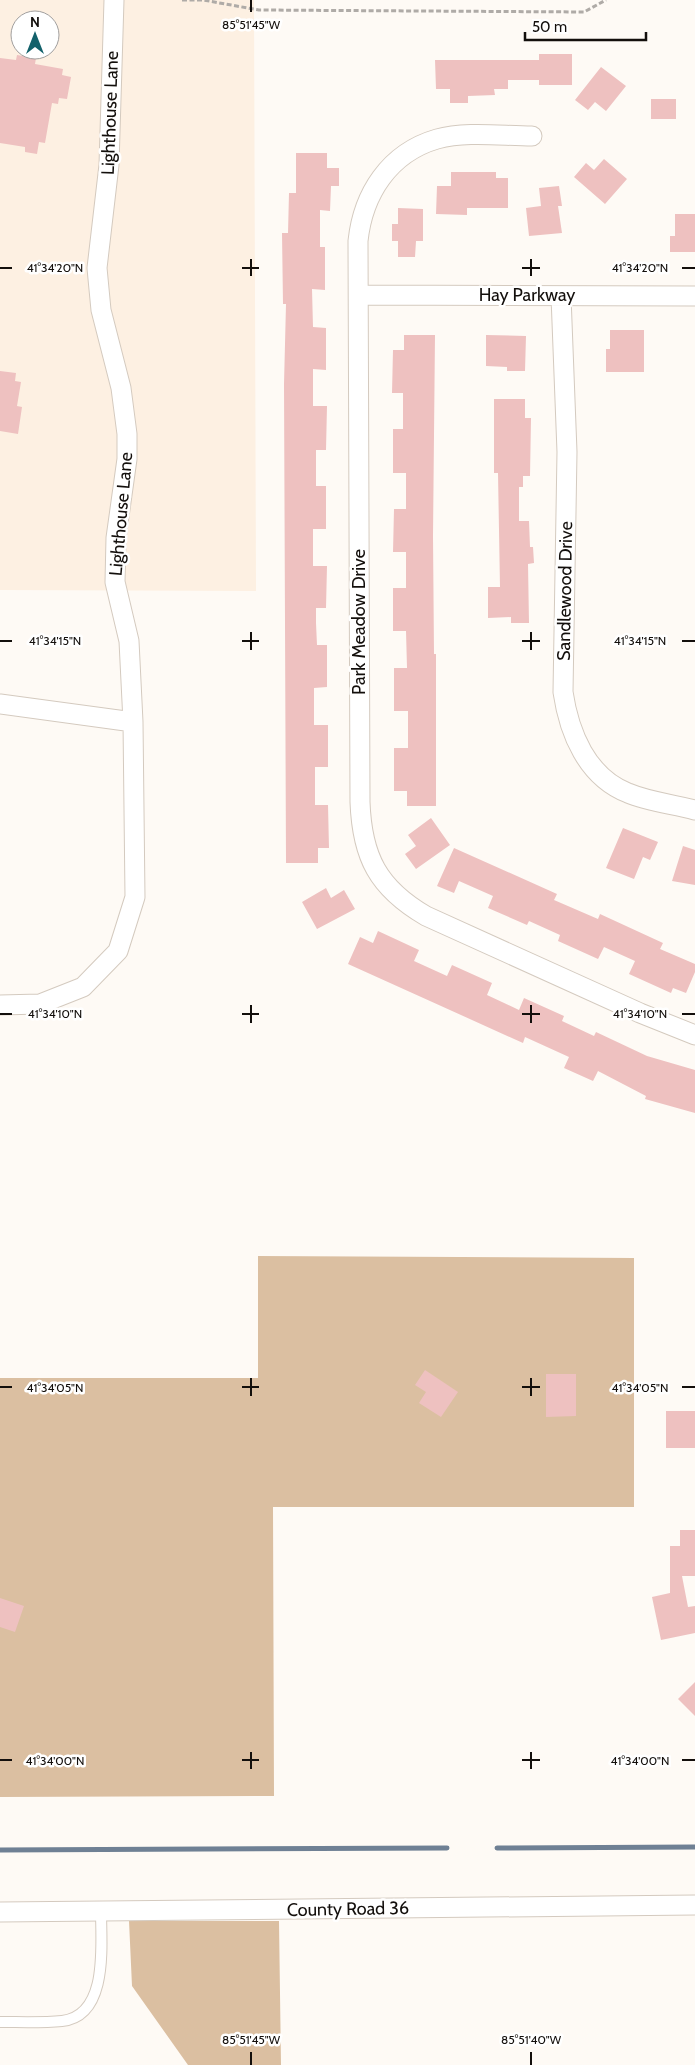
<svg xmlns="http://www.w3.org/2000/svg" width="695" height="2065" font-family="Cabin,sans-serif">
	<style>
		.built { fill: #fdf0e2; fill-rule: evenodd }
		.forest { fill: #dbbfa1 }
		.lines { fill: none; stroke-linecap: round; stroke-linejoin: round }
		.stream { stroke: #6f8094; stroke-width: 5 }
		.building { fill: #eec1c0 }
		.lane-casing { stroke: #d4cabf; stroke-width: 12 }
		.street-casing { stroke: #d4cabf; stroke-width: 21 }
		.path { stroke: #afaba7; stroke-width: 3; stroke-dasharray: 5 2.5; stroke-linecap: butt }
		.lane { stroke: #fff; stroke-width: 10 }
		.street { stroke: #fff; stroke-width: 19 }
		.ticks { fill: none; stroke: #130f0c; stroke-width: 2 }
		.labels { text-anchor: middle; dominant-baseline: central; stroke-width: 5; stroke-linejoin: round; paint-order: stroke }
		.street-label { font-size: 18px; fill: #130f0c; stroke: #fff }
		.ticks-label { font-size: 12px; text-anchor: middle; fill: #130f0c; stroke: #fff; stroke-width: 5; stroke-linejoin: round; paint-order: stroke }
	</style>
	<rect width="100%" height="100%" fill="#fefaf5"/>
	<path class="built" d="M0,0H254L256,591L0,590ZM20,20H50V50H20Z"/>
	<path class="forest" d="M258,1256L634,1258V1507H273L274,1796L0,1797V1378H258Z
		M129,1921H279L281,2065H188L132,1986Z"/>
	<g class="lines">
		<path class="stream" d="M497,1848L695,1847
			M0,1850L447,1848"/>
	</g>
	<path class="building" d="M539,54H572V85H539V80H508V89H494L495,95L468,96V103H450V89H436L435,60H539Z
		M17,55L36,58L35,64L63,69L62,75L71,77L67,99L59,98L58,104L52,103L45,143L39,142L37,154L25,152V147L0,143V58L16,60Z
		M601,67L626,86L606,111L595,102L588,110L575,100Z
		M651,99H676V119H651Z
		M296,153H327V168H339V186H331L330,211L320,210V247H325V290L312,289L313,327L326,328V370L313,369V406H327L326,450H316V486H326V529H313V566H327L326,608H316V623L317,645H327V687L314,688V725H328V767H315V805H328L329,848H318V863H286L284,384L286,304H283L282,233H288L289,193H296Z
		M604,159L627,179L605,204L574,177L586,163L594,170Z
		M451,172H496V178H508V208H467V215L436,214L437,186H451Z
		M559,186L562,206H558L562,233L529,236L526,208L541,206L539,188Z
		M398,208L423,209V241H416L415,257H398V241H392V224H398Z
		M675,214H695V252H670V236H675Z
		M610,330H644V372H606V349H610Z
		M404,335H435L433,536L434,654H436V806H407V791H394V748H408V711H394V668H407L406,631H393V588H406V552H393L394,509H406V473H393V429H403V393H392L393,350H404Z
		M486,335L526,336L525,371H507V367L486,366Z
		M0,371L16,373L15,381L21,382L17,406L22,407L18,434L0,431Z
		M494,399H525V418H531L530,476H523V487H519V521H529L530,547H533L534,563L528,564L529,623H511V617L488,618V587H500L498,473H494Z
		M431,818L450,845L416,869L405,854L416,846L408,835Z
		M623,828L658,842L650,860L643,857L634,879L606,868Z
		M683,846L695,850V885L672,881Z
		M454,848L557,894L554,900L598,919L600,914L663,943L660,949L695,964V972L686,993L673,988L671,993L629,974L635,961L604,947L598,959L558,941L560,935L529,921L527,925L488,908L493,896L459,881L454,893L437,886Z
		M326,888L331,898L344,890L355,909L317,929L302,902Z
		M378,931L419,950L414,961L447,976L452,965L492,983L487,995L519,1010L524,998L564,1016L562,1021L594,1036L596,1032L647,1056L695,1070V1113L645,1099L646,1096L598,1071L593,1081L564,1068L569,1057L525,1037L523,1043L348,964L360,937L373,943Z
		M425,1370L458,1392L441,1417L419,1403L426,1392L415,1385Z
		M546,1374H576V1416L546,1417Z
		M666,1411H695V1448H666Z
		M680,1530H695V1576H682L688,1607L695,1606V1633L661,1640L652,1597L670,1593V1546H680Z
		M0,1598L24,1606L15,1632L0,1627Z
		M695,1682V1716L678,1699Z"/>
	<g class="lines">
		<g class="lane-casing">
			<path id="lane" d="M0,2022C20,2022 42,2023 62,2021C109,2016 101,1944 101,1911"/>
		</g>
		<g class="street-casing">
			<path id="street" d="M532,136C502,136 466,131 437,139C389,153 363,194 358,241L360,802C362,857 378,888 426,916L640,1013L695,1035
				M359,295L695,296
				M561,296L567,452L563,692C569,733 587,777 628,793C649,802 673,804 695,810
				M0,704L133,722
				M0,1005L40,1004L83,987L118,951L135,897L133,722L129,641L115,582L116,538L127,459V434L121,388L101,310L97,268L109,165L114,0
				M0,1912L695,1905"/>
		</g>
		<path class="path" d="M182,0H203L259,10L584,12L606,0"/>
		<use href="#lane" class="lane"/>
		<use href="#street" class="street"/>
	</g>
	<path class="ticks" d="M251,0V12M251,259V276M531,259V276M0,268H12M242,268H259M522,268H540M682,268H695M251,632V650M531,632V650M0,641H12M242,641H259M522,641H540M682,641H695M251,1005V1023M531,1005V1023M0,1014H12M242,1014H259M522,1014H540M682,1014H695M251,1378V1396M531,1378V1396M0,1387H12M242,1387H259M522,1387H540M682,1387H695M251,1752V1769M531,1752V1769M0,1760H12M242,1760H259M522,1760H540M682,1760H695M251,2052V2065M531,2052V2065"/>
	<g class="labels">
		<g class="street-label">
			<text transform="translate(110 113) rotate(-88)">Lighthouse Lane</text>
			<text x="527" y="295">Hay Parkway</text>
			<text transform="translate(121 514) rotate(-85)">Lighthouse Lane</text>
			<text transform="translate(565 591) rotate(-89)">Sandlewood Drive</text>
			<text transform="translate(359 622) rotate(-90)">Park Meadow Drive</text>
			<text transform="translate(348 1909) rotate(-1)">County Road 36</text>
		</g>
	</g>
	<g class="ticks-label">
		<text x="251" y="29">85°51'45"W</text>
		<text x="55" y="272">41°34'20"N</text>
		<text x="640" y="272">41°34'20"N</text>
		<text x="55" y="645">41°34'15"N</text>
		<text x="640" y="645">41°34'15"N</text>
		<text x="55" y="1018">41°34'10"N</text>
		<text x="640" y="1018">41°34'10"N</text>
		<text x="55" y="1392">41°34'05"N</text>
		<text x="640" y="1392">41°34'05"N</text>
		<text x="55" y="1765">41°34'00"N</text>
		<text x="640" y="1765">41°34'00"N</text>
		<text x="251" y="2044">85°51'45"W</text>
		<text x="531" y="2044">85°51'40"W</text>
	</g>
	<g transform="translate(35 35)"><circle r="24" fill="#ffffff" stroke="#a19f9e"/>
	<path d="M0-4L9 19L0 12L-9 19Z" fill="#13616b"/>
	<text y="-8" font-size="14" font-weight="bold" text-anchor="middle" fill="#130f0c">N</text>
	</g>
	<path d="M525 32v8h121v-8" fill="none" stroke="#130f0c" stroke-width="2.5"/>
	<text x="532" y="32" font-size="15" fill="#130f0c" stroke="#ffffff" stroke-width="4" paint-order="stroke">50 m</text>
</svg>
